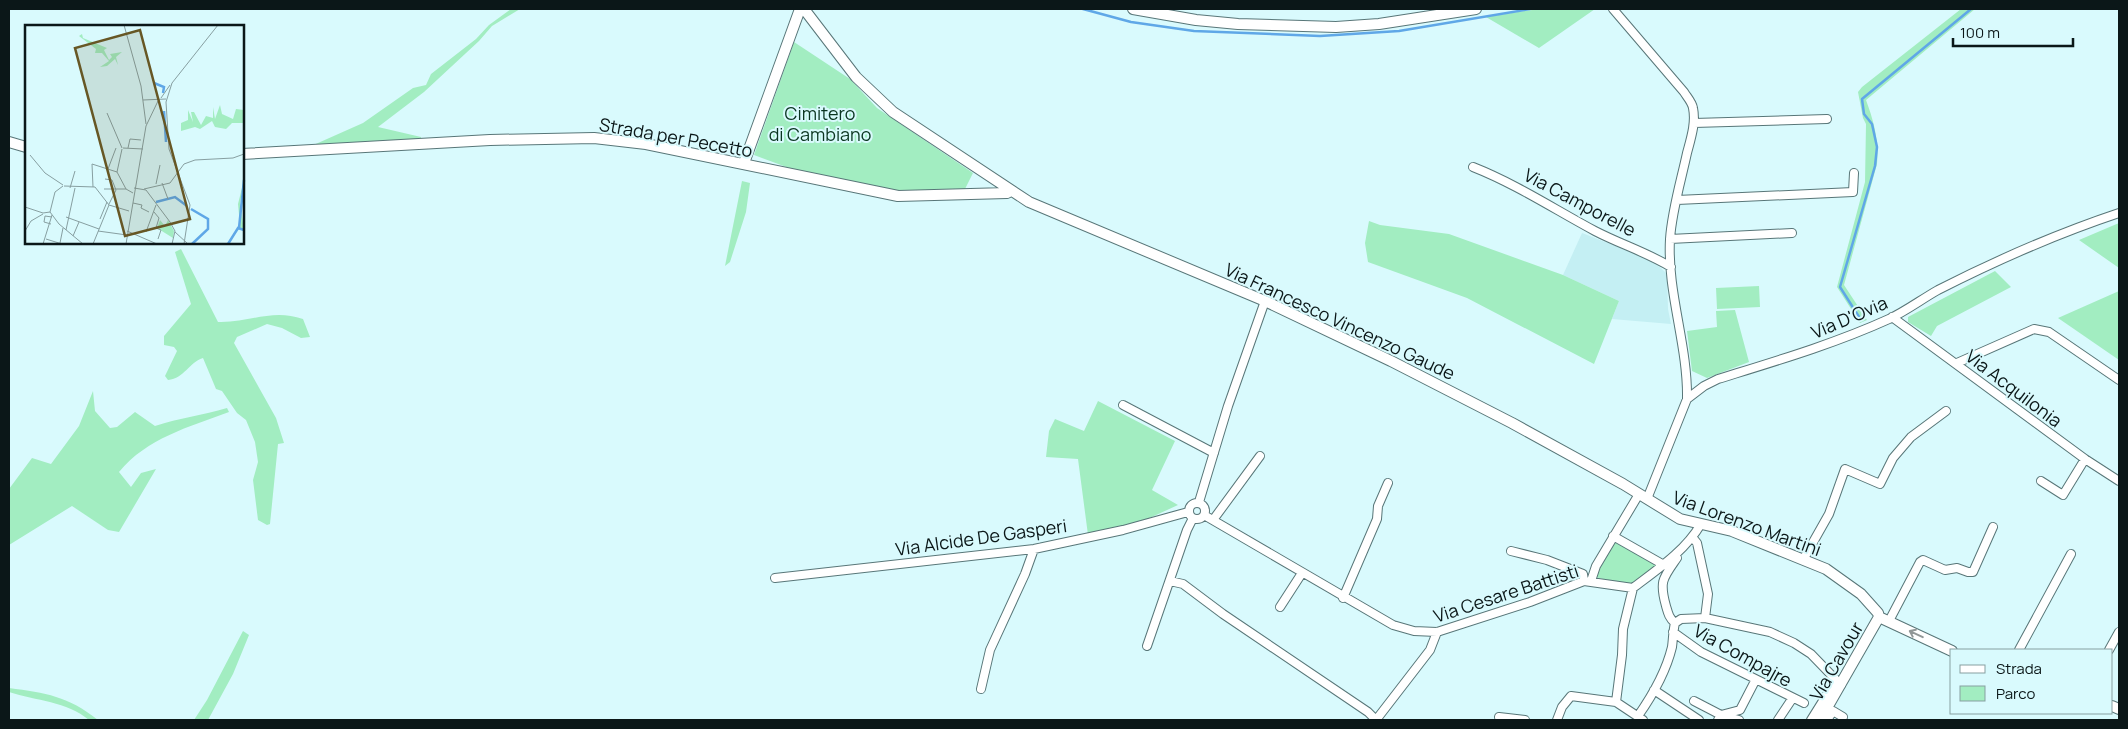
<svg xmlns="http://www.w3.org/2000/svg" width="2128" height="729" font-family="Manrope,sans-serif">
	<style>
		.built { fill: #c4eff3 }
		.green { fill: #a2edc1 }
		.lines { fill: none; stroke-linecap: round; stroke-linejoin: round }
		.stream { stroke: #5fa7e7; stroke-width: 2.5 }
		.street-casing { stroke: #587678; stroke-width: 10 }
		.secondary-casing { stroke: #587678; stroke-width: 12 }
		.street { stroke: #fff; stroke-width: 8 }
		.secondary { stroke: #fff; stroke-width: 10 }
		.oneway { stroke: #919797 }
		.labels { text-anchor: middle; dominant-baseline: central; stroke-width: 4; stroke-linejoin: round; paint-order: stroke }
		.park-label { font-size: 18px; fill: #0a3520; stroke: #d9fafd }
		.street-label { font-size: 18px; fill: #0b1718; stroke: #d9fafd }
		.inset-river { fill: none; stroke: #5fa7e7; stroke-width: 2.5 }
		.inset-road { fill: none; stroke: #879fa1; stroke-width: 1 }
		.view { fill: #675725; fill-opacity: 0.15; stroke: #675725; stroke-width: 2.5 }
		.inset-edge { fill: none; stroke: #0b1718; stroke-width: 2.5 }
	</style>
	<rect width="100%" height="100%" fill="#d9fafd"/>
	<path class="built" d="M1582,233L1644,257L1661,268L1667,274L1668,309L1671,324L1612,319L1619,301L1563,275Z"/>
	<path class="green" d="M511,9H520L492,26L479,41L424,92L378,127L421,137V140L309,147L363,123L413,88L426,85L431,74L476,39L489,25Z
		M1538,9H1595L1539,48L1486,17Z
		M1961,9H1975L1866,100C1874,122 1879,140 1877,164L1844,285L1867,320L1860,323L1837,287L1865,182L1866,124L1863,118L1858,92L1862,87Z
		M794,42L850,79L877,108L973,173L964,191L906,193L808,175L754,155Z
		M742,181L750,183L746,212L730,262L725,266Z
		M1369,221L1380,225L1449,234L1563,275L1619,301L1594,364L1467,298L1368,262L1365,243Z
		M2119,223V268L2079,240Z
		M181,249L218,322C249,323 272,308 303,319L310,337L301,338L282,328L267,324L237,337L234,343L276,418L284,443L278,444L270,524L267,525L258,520L253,480L258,462L255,442L246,420L237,413L222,391L216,389L203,358C188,363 185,378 168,380L165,376L177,351L174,347L164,345V336L191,304L175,252Z
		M1995,271L2011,287L1937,326L1931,336L1908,322V317Z
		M1759,286L1760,307L1717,309L1716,288Z
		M2119,291V360L2058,318Z
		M1735,310L1749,362L1707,378L1692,371L1687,331L1717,327L1716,311Z
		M93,391L95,411L110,428L117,427L135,412L155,426C179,418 203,415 227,408L229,412C189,427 147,438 119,472L131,487L141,473L156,469L119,532L108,530L72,506L9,545V489L32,458L51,464L79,426Z
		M1098,401L1175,441L1152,490L1178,505L1143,521L1088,535L1078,459L1046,457L1049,431L1055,419L1084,431Z
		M1614,538L1660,563L1632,585L1594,577Z
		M243,631L249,635L233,674L208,720H194L207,700Z
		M9,688C46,693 68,696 98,720H89C67,701 36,701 9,692Z"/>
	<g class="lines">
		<path class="stream" d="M1083,9L1131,22L1194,31L1320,36L1399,31L1530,9
			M1861,320L1840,287L1875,166L1877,147L1872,124L1864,114L1862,99L1971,9"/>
		<g class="street-casing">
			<path id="street" d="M1613,9L1684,92C1687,97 1692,102 1693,108C1696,123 1691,138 1687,153C1681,181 1672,210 1670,239C1667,293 1688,345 1687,399
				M1694,123L1827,119
				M1473,167C1516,184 1554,209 1595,231C1620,244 1646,252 1671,267
				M1677,200L1853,192L1854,173
				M1670,239L1792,233
				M1892,317L2085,459L2119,481
				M1957,363L2034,329L2049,332L2119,380
				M1123,405L1214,453
				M2041,481L2063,495L2085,459
				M1647,499L1687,399L1704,386L1718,379C1776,361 1834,344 1889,319C1906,311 1922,299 1938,290C1995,261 2059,233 2119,213
				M1199,502L1228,406L1265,301
				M1189 511a8 8 0 1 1 16 0a8 8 0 1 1-16 0Z
				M1204,515L1393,625L1414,631L1437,632L1530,602L1584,581L1633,588C1658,569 1685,551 1701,524
				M1213,520L1260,456
				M1613,536L1664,565
				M1693,538L1697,543L1708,594L1705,618
				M1511,551L1547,560L1583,574L1584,581
				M1803,560L1829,514L1845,469L1880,484L1893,458L1911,437L1946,411
				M775,578L1034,549L1123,530L1188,512
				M1170,581L1183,584L1223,614L1368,712L1376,720
				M1591,581L1596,566L1639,494
				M1343,598L1377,519L1378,506L1388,483
				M1280,607L1302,573
				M1889,621L1920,562L1923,560L1945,570L1957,568L1968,572H1973L1993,527
				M1675,623C1669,618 1668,613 1666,606C1659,581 1663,578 1677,558
				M1673,632L1701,652L1804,703
				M1147,646L1187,530L1193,518
				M2019,650L2071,554
				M2109,650L2119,632
				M981,689L990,650L1025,574L1034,549
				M1654,690L1699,720
				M1694,701L1721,715L1739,720
				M1616,702L1622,655L1623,629L1633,588
				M1638,716C1652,696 1666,672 1672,647C1673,640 1673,631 1675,623L1681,619L1705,618L1770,632L1794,643L1811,654L1841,685
				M1499,717L1525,720
				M1376,720L1430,650L1437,632
				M1557,720L1562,707L1571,696L1616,702L1643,720
				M1718,720L1721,715L1740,710L1755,681
				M1778,720L1792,699
				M1811,720L1836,680
				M1827,720L1833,711L1843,717L1841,720"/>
		</g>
		<g class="secondary-casing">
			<path id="secondary" d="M804,9L856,77L893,112L1029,202L1265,301L1391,361L1512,423L1623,484L1680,519L1732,531L1826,569L1861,594L1878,613L1879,617
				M1133,9L1196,20L1238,24L1336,27L1379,24L1476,9
				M9,142L26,147
				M242,154L490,140L594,138L646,144L898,196L1007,193L1011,191
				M744,163L800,9
				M1879,617L1952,651
				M2112,706L2119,709
				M1820,720L1879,617"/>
		</g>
		<use href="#street" class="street"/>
		<use href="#secondary" class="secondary"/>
	</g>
	<defs><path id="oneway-shaft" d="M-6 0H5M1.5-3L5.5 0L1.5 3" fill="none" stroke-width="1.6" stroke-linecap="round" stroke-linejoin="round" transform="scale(1.25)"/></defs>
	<use class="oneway" href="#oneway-shaft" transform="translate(1916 634) rotate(-155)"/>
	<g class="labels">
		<g class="park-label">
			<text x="820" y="113">Cimitero<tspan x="820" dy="21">di Cambiano</tspan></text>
		</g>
		<g class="street-label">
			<text transform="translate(676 137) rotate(10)">Strada per Pecetto</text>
			<text transform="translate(1580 202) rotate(28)">Via Camporelle</text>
			<text transform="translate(1849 317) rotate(-23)">Via D'Ovia</text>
			<text transform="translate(1340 321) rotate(25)">Via Francesco Vincenzo Gaude</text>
			<text transform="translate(2014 388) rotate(37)">Via Acquilonia</text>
			<text transform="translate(1747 523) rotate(20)">Via Lorenzo Martini</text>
			<text transform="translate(981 537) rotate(-8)">Via Alcide De Gasperi</text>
			<text transform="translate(1506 593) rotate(-18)">Via Cesare Battisti</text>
			<text transform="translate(1743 655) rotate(29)">Via Compajre</text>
			<text transform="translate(1836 661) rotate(-60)">Via Cavour</text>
		</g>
	</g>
	<g transform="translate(25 25)">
		<rect width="219" height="219" fill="#d9fafd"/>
		<path d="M57,9L58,13L82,23L79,25L84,35L87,32L85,29L97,27L91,32L93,40L90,34L82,41L75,42L84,36L77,28H70L71,24L54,11ZM195,80L197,89L208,94L211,84L219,85V98H207L201,104L190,102L187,96L175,104L170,102L156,106V98L163,95V85L168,97L166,87H169L176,100L181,91L188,93V82L190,94ZM219,155L215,178L219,205L214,204L202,219L215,200L213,179ZM135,195L140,201L143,195L149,206L148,213L132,203Z" fill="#a2edc1"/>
		<path class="inset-river" d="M129,58L139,62L138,68M139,86L141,117M131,177L150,172L162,181M166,184L183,194V204L167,219M214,203L219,155M203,219L213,203L219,205"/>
		<path class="inset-road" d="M99,0L116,61L121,99M136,73L145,60M118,75L141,74M82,88L97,123M98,123L118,124M103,123L105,114L116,115M97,124L92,147L101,164L108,168M5,130L20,148L38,160M83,144L91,123M80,154L87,155L91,165M137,158L143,174M131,159L135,140M39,161L70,162L84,180M68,162L67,139L92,147M45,163L50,146M109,163L121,165L145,197L150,206L147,219M79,164H101M119,164L145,158L159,139L170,135L208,133L219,129M108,178L117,180L116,183L124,187M84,179L91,165M84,180L104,186M0,182L18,188L25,187L30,167L38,161M25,187L34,199L58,219M129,187L134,193L131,203L136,205L133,214M41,192L74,204M75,194L82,177M26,199L19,197L20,191L27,192M41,205L50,163M0,206L6,196L18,189M73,206L102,210M102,206L132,219M121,207L131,180M150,207L163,219M48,211L54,197M21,214L37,219M35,218L38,203M18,219L27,190M68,219L84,180M101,219L121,101L133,76M159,219L165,180L144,124L141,77L147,58L193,0"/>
		<path class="view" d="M115,5L165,194L100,211L50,23Z"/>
		<rect width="219" height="219" class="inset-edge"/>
	</g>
	<rect width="2128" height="729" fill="none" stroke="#0b1718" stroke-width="20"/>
	<rect x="1950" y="649" width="162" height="65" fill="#d9fafd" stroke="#879fa1"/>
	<rect x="1960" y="665" width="25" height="8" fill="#ffffff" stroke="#879fa1"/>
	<text x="1996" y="674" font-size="15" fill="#0b1718">Strada</text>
	<rect x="1960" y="686" width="25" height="15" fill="#a2edc1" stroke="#879fa1"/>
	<text x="1996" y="699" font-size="15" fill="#0b1718">Parco</text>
	<path d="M1953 38v8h120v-8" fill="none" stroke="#0b1718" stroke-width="2.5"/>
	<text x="1960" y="38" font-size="15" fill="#0b1718" stroke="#d9fafd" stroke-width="4" paint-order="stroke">100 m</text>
</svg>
